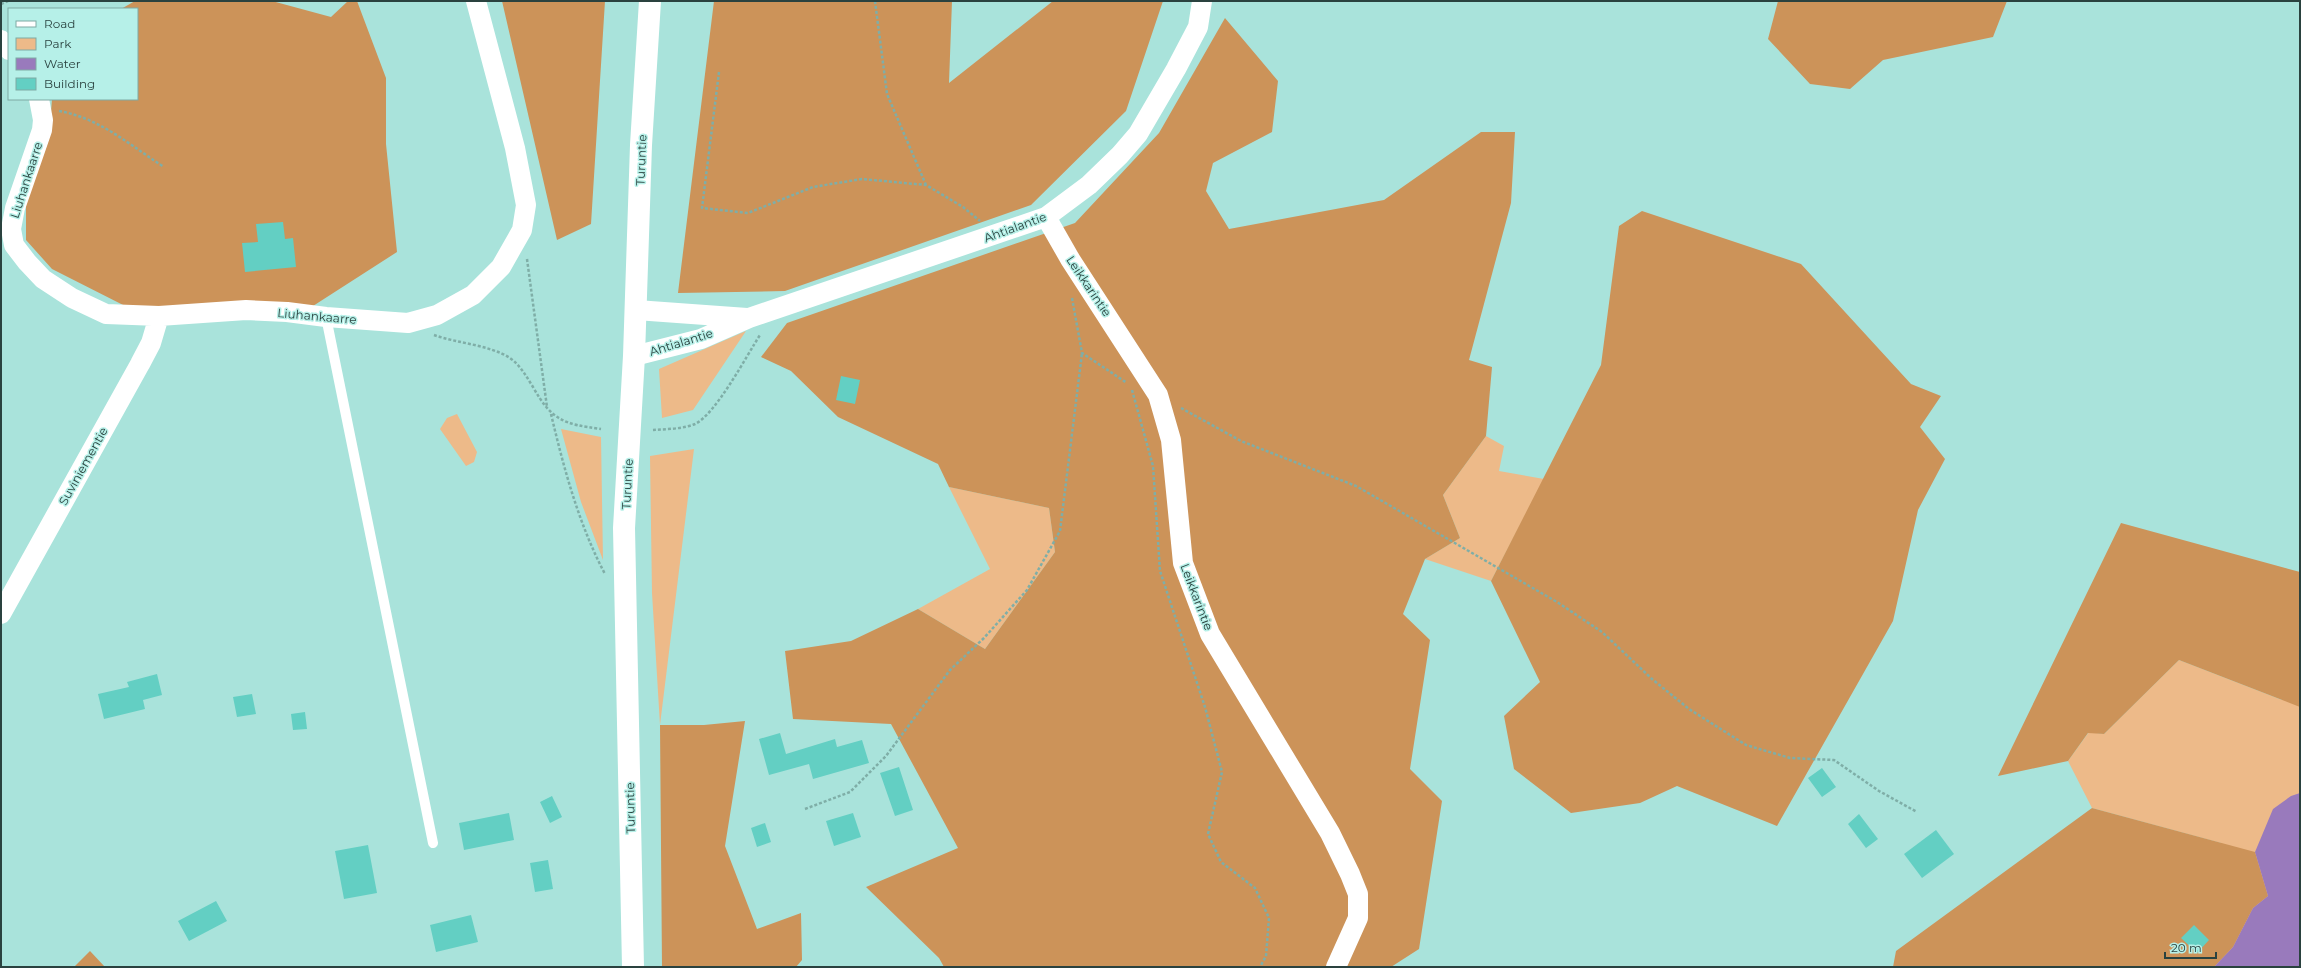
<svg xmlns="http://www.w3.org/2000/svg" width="2301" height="968" font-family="Montserrat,sans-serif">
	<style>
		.green { fill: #edba89 }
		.forest { fill: #cc9359 }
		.water { fill: #997abc }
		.building { fill: #63cfc3 }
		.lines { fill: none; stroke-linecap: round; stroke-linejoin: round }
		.path { stroke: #7faea7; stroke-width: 2.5; stroke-dasharray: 3 2; stroke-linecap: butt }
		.lane { stroke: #fff; stroke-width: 10 }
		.street { stroke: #fff; stroke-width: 20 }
		.secondary { stroke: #fff; stroke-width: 22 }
		.labels { text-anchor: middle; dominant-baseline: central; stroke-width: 3; stroke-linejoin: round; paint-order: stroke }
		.street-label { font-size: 12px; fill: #2a423f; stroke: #b6f0e8 }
	</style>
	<rect width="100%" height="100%" fill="#a9e3db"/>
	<path class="green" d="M746,331L693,410L662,418L659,369Z
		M457,414L477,452L474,462L466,466L440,429L447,418Z
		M561,429L601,437L603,560L581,502Z
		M1486,436L1504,446L1499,471L1544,479L1491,581L1425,559L1460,538L1443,495Z
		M694,449L660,725L652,593L650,456Z
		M949,487L1049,508L1055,552L985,649L918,609L990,569Z
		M2179,660L2282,700L2300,688V967H2089L2221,843L2092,808L2068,761L2089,732L2104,734Z"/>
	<path class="forest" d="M135,1H272L331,17L348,1H357L386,78V144L397,252L313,306L129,308L52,269L26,240V200L49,139L52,99H137V9H121Z
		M502,1H605L591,224L557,240Z
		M714,1H952L949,83L1053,1H1163L1126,111L1031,205L785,291L678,293Z
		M1778,1H2007L1993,37L1883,60L1850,89L1810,84L1768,39Z
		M1225,18L1278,81L1272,132L1213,163L1206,191L1229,229L1384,200L1481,132H1515L1511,203L1469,360L1492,367L1486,436L1443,495L1460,538L1425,559L1403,614L1430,640L1410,769L1442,801L1419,949L1391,967H944L939,958L866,887L958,848L891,724L793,719L785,651L851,641L918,609L985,649L1055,552L1049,508L949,487L938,464L838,417L791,371L761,357L787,323L1075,223L1159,133Z
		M1642,211L1801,264L1911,384L1941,396L1920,427L1945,459L1918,510L1893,621L1777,826L1677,786L1640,803L1571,813L1514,769L1504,716L1540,682L1491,581L1601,365L1619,226Z
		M2121,523L2300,572V707L2179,660L2104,734L2088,733L2068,761L1998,776Z
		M745,721L725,846L757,929L801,913L802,960L796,967H662L660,725H704Z
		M2092,808L2255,852L2268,896L2253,908L2233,947L2214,967H1893L1896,951Z
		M90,951L105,967H74Z"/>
	<path class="water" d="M2300,793V967H2214L2233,947L2253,908L2268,896L2255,852L2273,809L2291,796Z"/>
	<path class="building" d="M283,222L285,239L293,238L296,267L245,272L242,243L258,242L256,224Z
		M841,376L860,380L855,404L836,400Z
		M157,674L162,695L143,700L145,709L104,719L98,694L129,687L127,682Z
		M252,694L256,714L237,717L233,697Z
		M305,712L307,729L293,730L291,714Z
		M780,733L786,754L835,739L837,747L862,740L869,763L813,779L809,764L769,775L759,739Z
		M899,767L913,810L895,816L880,773Z
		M1822,768L1836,787L1822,797L1808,778Z
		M552,796L562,817L550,823L540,802Z
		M509,813L514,840L464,850L459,823Z
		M853,813L861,837L834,846L826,821Z
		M1859,814L1878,839L1866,848L1848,824Z
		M765,823L771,842L757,847L751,828Z
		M1936,830L1954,854L1922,878L1904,854Z
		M368,845L377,893L344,899L335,851Z
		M548,860L553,889L535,892L530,863Z
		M216,901L227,921L189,941L178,921Z
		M471,915L478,942L436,952L430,925Z
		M2194,925L2209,940L2197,953L2181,938Z"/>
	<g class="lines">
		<path class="path" d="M875,1L887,94L926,185
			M1,4L8,1
			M719,72L702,208L748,213L813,187L862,179L926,185L963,207L980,221
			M59,111C100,118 131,146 164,167
			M527,259L547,407
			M1072,298L1082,353L1127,383
			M434,335C456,343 490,345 510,358C521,366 526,376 533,387C552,421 564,424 601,429
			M1132,390L1153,466L1160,571L1205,707L1222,772L1208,834L1221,862L1255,888L1269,918L1266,956L1260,967
			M1181,408L1241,441L1356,486L1557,602L1602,632L1652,679L1689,709L1746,745L1790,758L1834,760L1879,791L1917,812
			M551,414C564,469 579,525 605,574
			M653,430C667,429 683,429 695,424C716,414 747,355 760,335
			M805,809L850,792L886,756L950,670L984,638L1027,590L1060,531L1082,353"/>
		<path class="lane" d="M326,317L433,843"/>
		<path class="street" d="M1,40L9,50
			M39,99L43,120L42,130L15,208L11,229L14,245L27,262L43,279L72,298L106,314L159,316L246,310L287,312L326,317L408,323L437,315L473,295L501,267L522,230L526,205L515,148L476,1
			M1046,217L1070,259L1158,395L1171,440L1183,563L1210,634L1330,833L1350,874L1358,894V918L1336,967
			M636,310L747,318
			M634,356L701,339L749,318L1046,217L1089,185L1120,155L1138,134L1176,69L1198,27L1202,1
			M1,614L140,364L151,343L159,316"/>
		<path class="secondary" d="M633,967L624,528L634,356L641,145L650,1"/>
	</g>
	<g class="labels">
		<g class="street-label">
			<text transform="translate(641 160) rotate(-88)">Turuntie</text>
			<text transform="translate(26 180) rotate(-72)">Liuhankaarre</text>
			<text transform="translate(1015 227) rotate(-20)">Ahtialantie</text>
			<text transform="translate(1089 286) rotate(56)">Leikkarintie</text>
			<text transform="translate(317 316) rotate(5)">Liuhankaarre</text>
			<text transform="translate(681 342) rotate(-17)">Ahtialantie</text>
			<text transform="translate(83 466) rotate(-61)">Suviniementie</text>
			<text transform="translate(627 484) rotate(-87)">Turuntie</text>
			<text transform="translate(1197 597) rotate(69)">Leikkarintie</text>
			<text transform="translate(630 808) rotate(-91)">Turuntie</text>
		</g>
	</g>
	<rect width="2301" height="968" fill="none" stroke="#2a423f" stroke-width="4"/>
	<rect x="8" y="8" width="130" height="92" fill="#b6f0e8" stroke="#7eaaa4"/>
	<rect x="16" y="21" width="20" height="6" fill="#ffffff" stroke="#7eaaa4"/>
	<text x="44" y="28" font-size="12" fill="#2a423f">Road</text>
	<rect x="16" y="38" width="20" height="12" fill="#edba89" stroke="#7eaaa4"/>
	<text x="44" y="48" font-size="12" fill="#2a423f">Park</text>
	<rect x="16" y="58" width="20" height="12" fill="#997abc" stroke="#7eaaa4"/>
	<text x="44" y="68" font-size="12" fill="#2a423f">Water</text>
	<rect x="16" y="78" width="20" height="12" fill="#63cfc3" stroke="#7eaaa4"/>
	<text x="44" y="88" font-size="12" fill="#2a423f">Building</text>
	<path d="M2165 952v6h51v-6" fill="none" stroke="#2a423f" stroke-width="2"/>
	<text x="2171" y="952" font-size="12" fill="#2a423f" stroke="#b6f0e8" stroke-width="3" paint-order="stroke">20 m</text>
</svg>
